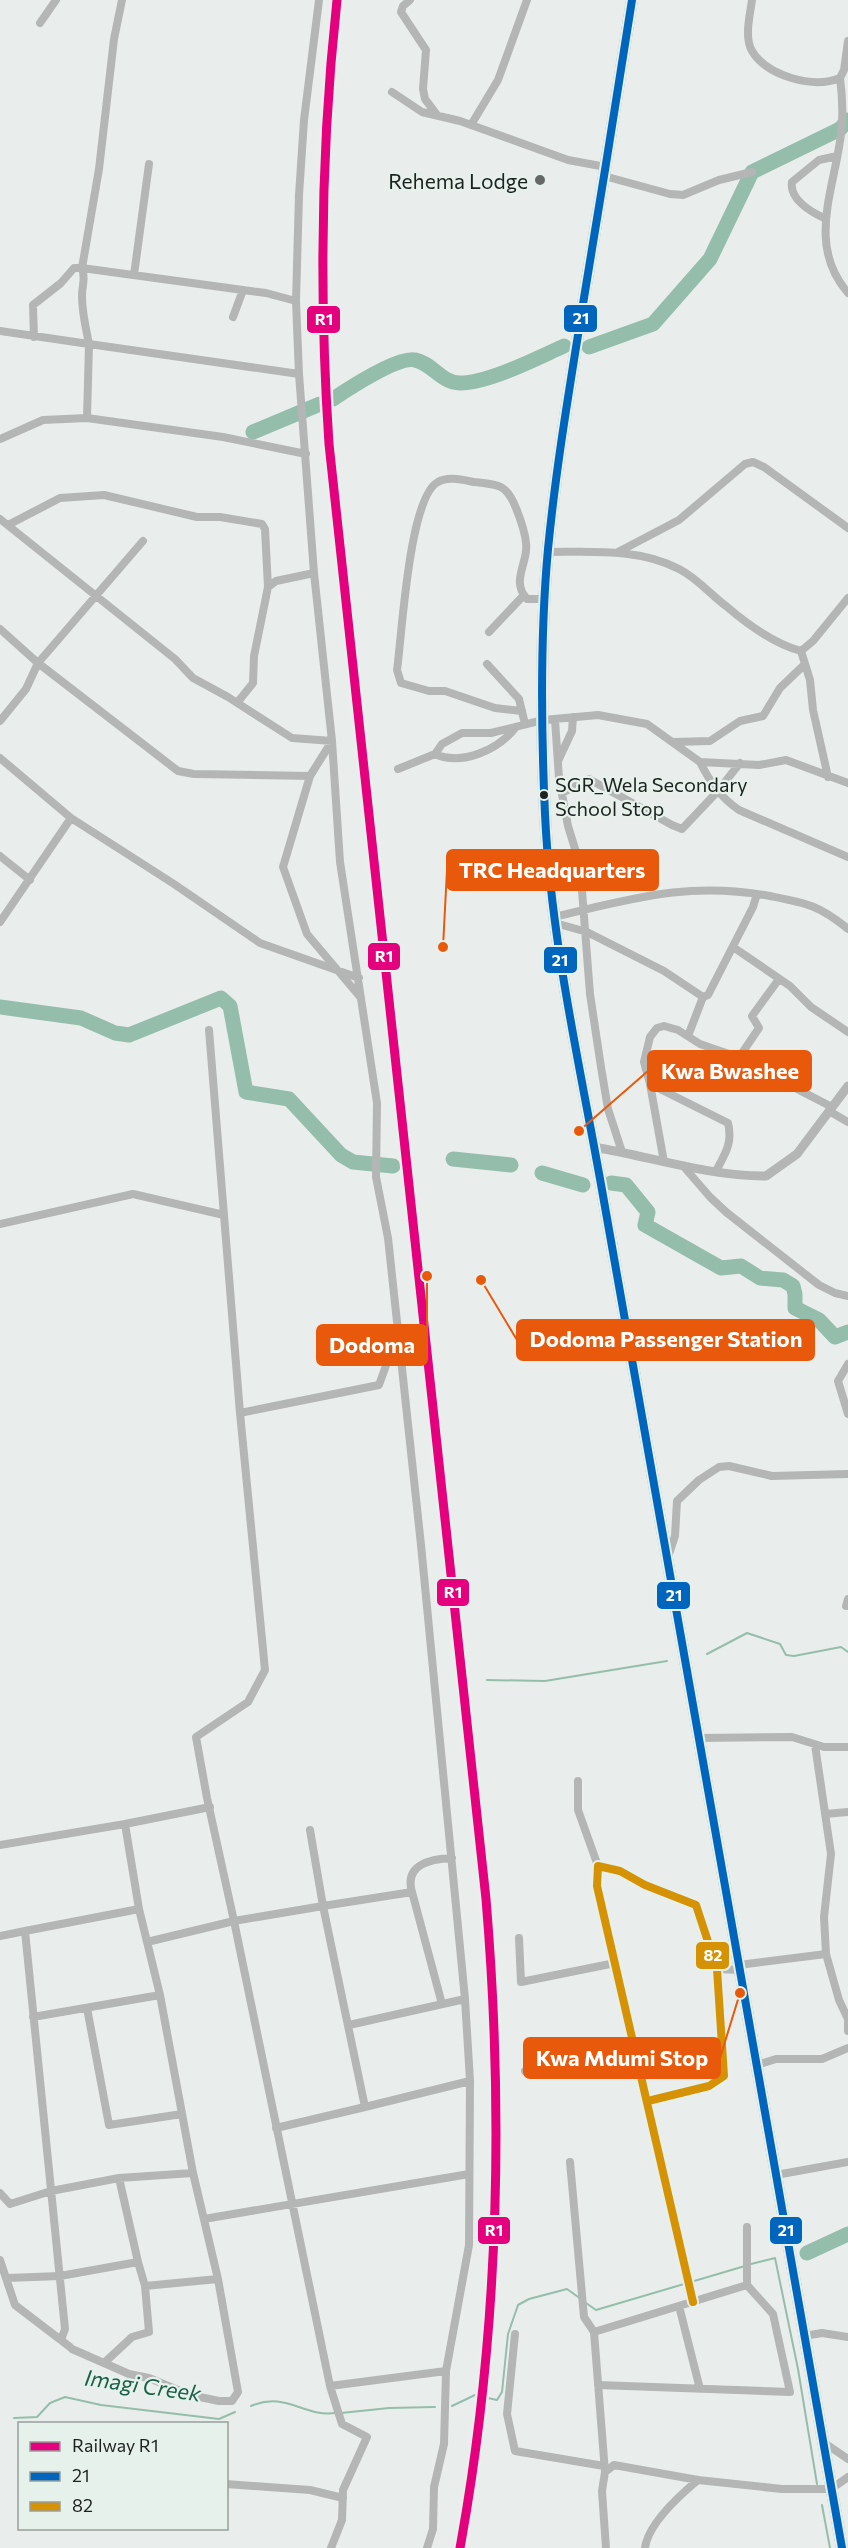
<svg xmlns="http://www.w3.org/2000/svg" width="848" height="2548" font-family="Commissioner,sans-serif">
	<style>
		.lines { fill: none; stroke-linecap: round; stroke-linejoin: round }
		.stream { stroke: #95bdac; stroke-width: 2 }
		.river { stroke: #95bdac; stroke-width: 15 }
		.minor { stroke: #b4b6b6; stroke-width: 8 }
		.tertiary { stroke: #b4b6b6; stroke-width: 9 }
		.trunk { stroke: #aeb1b0; stroke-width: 12 }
		.bus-1-casing { stroke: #e6f1ec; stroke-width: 12 }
		.bus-2-casing { stroke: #e6f1ec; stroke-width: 12 }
		.bus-1 { stroke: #0065bd; stroke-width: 8 }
		.bus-2 { stroke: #d69205; stroke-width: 8 }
		.rail-1-casing { stroke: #e6f1ec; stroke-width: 14 }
		.rail-1 { stroke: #e5007d; stroke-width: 9 }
		.poi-dot { fill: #646967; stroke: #e6f1ec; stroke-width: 2 }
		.bus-dot { fill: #1d211f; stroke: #e6f1ec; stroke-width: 2 }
		.labels { text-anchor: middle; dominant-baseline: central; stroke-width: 4.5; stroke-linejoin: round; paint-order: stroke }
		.bus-label { font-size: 20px; fill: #1d211f; stroke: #e6f1ec; text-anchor: start }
		.poi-label { font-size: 21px; fill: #1d211f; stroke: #e6f1ec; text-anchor: end }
		.water-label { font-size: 22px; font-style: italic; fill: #1b6049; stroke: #e6f1ec }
		.leader { fill: none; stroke: #e8590c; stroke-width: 2 }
		.callout-dot { fill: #e8590c; stroke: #e6f1ec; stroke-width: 2 }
		.callout { fill: #e8590c; stroke: #e8590c; stroke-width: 2 }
		.callout-label { font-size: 22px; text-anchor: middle; font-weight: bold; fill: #fff }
		.line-badge { stroke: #e6f1ec; stroke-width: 2 }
		.badge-label { font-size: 16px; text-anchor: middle; font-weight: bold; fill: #fff }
	</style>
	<rect width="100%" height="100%" fill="#e9eeec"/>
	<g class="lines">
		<path class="stream" d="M707,1654L747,1633L780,1644L786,1655L794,1656L841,1647L848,1652
			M487,1680L545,1681L667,1661
			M751,2264L775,2258L798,2369L817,2484
			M586,2303L596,2310L745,2266
			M488,2398L497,2400L502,2392L508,2334L518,2305L529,2299L567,2289L581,2299
			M251,2406C286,2391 303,2417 335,2413
			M452,2406L475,2395
			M341,2413L389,2408L435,2407
			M14,2418L37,2417L50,2403L65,2397L101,2405L219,2419L235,2412
			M822,2505L830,2548"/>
		<path class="river" d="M589,347L653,324L710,259L752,172L840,129L848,120
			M333,399C348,389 398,356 415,360C432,363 441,383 460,383C489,383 537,358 564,346
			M253,432L320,404
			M0,1007L81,1018L115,1033L129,1035L221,998L230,1006L246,1092L289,1099L341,1155L353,1162L393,1166
			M453,1159L511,1165
			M542,1173L583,1185
			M611,1183L626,1185L648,1212L645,1225L721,1268L741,1266L760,1278L783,1280L793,1286L795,1294V1308L819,1320L835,1337L848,1332
			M807,2253L848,2234"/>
		<path class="minor" d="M122,0L114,39L99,169L82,268L243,290
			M319,0L304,120L299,195L296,301L299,374L314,573L332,741L340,862L377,1103L376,1177L388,1238L421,1545L465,1999L470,2081L469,2245L446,2371L444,2444L434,2487L433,2529L427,2548
			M410,0L403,6L401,12L426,50L423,89L425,99L437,115
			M752,0C750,15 744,37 752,51C767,76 813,89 840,78L844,70L848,41
			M40,23L56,0
			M840,78C843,100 843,126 839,147C831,197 809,248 848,293
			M392,92L422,112L460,121L568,160L606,167
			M471,125L498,80L527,0
			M604,176L670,194L683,195L719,180L752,172
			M824,218C811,212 789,199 792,182L819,160L837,156
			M134,275L149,164
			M233,317L243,290L266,293L296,301
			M0,331L89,344C86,329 82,313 82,296C82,285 86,279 82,268H74L61,283L33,305L34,337
			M299,374L89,344L87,418L223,437L306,454
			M0,439L43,420L87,418
			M0,519L175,659L193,678L228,697L292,738L332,741L310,776L283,867L307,934L361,998
			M8,525L60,498L104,495L197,517H220L262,524L265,529L268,587
			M143,541L38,663L178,771L194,774L310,776
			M548,552C592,552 639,548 679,569C697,578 710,594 726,606C747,624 775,644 801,651L813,641L848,598
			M618,552L679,520L745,464L753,462L764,467L848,528
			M0,629L38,663L26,689L0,721
			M489,632L524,595
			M801,651L810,680L813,710L828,777
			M487,664L519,699L525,724
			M237,703L253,683L254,656L268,587L276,581L314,573
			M522,711L495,708L445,691H429L401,683L397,670C402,635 409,497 438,482C448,476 463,480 474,482C498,485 506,483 516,508C520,518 525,532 526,543C529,562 510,581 527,599H545
			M555,720L559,778L568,826L580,865L590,994L601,1067L608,1109L622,1152
			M673,742L710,741L740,721L763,716L780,688L804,665
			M435,754C462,766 498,750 516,727
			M0,758L71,818L174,884L260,943L359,978
			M558,761L572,731L573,717
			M700,762C710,782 720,797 739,810L848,857
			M398,769L435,754L442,744L462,733H491L543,720L598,715L647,724L700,762L759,765L786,760L848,783
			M562,793L589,779L672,825L682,829L717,792L740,763
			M0,856L30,880
			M553,917C632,899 687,881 770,896C806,903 819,905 848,929
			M0,922L71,818
			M555,923L587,932L664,971L703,997L708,995L753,907L757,894
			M733,947L790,986L811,1007L848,1032
			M688,1036L703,997
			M738,1059L759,1028L752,1016L779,979
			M650,1084L728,1123C733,1143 725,1154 716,1171
			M829,1111L848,1122
			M664,1162L650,1084L644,1062L650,1037L657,1028L664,1026L678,1030L700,1044L729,1054L832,1107
			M684,1167L710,1197L726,1212L819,1285L835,1293L848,1296
			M0,1224L133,1194L224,1215
			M631,1358C664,1348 691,1340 725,1347
			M848,1364L838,1381L848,1414
			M240,1413L379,1385L397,1335
			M668,1557L675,1536L677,1501L699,1480L719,1467L729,1466L772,1476L848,1474
			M846,1606L848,1599
			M699,1738L792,1737L824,1747H848
			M815,1745L831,1854L824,1917L826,1954L839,2000L848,2019
			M578,1781V1810L598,1866
			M825,1814L848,1812
			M125,1824L210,1807
			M310,1830L323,1906L412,1892L442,2004
			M0,1845L125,1824L139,1909
			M412,1892C404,1864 431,1859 452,1858
			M0,1936L25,1931
			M519,1938L521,1982L615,1963
			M147,1942L234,1921L207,1798L196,1737L248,1702L265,1670L240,1413L209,1030
			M739,1965L826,1954
			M717,1969L740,1970
			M87,2008L109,2125L182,2114
			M33,2017L160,1995
			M848,2021V2031
			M349,2025L465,1999
			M757,2065L776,2059H822L848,2048
			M525,2071L635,2047
			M648,2101L709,2086L724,2076L717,1969L696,1905L645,1885L620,1871L598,1866L597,1886L693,2302
			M276,2128L365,2107
			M570,2162L584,2317L594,2332L605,2472
			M776,2175L848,2162
			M0,2193L10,2204L51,2191L119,2178L193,2173
			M204,2219L469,2174
			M0,2260L15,2305L70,2347L72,2349L129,2374L149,2378L190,2395L219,2401H232L238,2392L218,2279L193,2173L160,1995L139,1909L25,1931L65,2329L61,2340
			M138,2262L145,2286L218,2279
			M7,2278L60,2276L138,2262L119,2178
			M679,2306L700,2389
			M594,2332L747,2285
			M515,2334L507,2414L515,2451L604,2466
			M804,2336L822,2333L848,2337
			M104,2363L132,2337L149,2332L145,2286
			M598,2385L790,2392L773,2314L747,2285V2227
			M330,2386L446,2371
			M823,2442L848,2459
			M226,2484L310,2490L343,2498
			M331,2548L342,2520L343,2490L367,2437L342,2424L330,2386L234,1921L323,1906L365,2107L470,2081
			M606,2548L602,2491L605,2472L614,2465L698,2480L782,2489H831L848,2477
			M645,2548C648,2524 680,2495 698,2480"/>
		<path class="tertiary" d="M594,1147C652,1157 707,1176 766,1176L797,1154L848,1086"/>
		<path class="trunk" d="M632,0C616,101 600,203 583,304C570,385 556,467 548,549C540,636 541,727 545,814C551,942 580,1065 602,1190L842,2548"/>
		<g class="bus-1-casing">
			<path id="bus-1" d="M632,0C616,101 600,203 583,304C570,385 556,467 548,549C540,636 541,727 545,814C551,942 580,1065 602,1190L842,2548"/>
		</g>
		<g class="bus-2-casing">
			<path id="bus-2" d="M648,2101L709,2086L724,2076L717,1969L696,1905L645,1885L620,1871L598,1866L597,1886L693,2302"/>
		</g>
		<use href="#bus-1" class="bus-1"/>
		<use href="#bus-2" class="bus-2"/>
		<g class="rail-1-casing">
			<path id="rail-1" d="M337,0C321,147 319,296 329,444L486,1899C504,2115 499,2334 460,2548"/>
		</g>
		<use href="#rail-1" class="rail-1"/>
	</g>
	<circle class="poi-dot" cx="540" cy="180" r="6"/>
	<circle class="bus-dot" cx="544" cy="795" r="5"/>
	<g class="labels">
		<g class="bus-label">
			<text x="555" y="784">SGR_Wela Secondary<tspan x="555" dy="24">School Stop</tspan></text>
		</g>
		<g class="poi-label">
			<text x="528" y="180">Rehema Lodge</text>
		</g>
		<g class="water-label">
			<text transform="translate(143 2385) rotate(8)">Imagi Creek</text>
		</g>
	</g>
	<path class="leader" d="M443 947L447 870M579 1131L648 1071M481 1280L517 1340M427 1276L427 1345M740 1993L720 2058"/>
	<g class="callout-dot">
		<circle cx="443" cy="947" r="6"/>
		<circle cx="579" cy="1131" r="6"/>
		<circle cx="481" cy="1280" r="6"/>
		<circle cx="427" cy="1276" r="6"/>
		<circle cx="740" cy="1993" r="6"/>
	</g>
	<g class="callout">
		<rect x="447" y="850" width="211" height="40" rx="6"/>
		<rect x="648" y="1051" width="163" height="40" rx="6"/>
		<rect x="517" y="1320" width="297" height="40" rx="6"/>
		<rect x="317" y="1325" width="110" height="40" rx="6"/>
		<rect x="524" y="2038" width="196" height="40" rx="6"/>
	</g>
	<g class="callout-label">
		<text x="552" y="878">TRC Headquarters</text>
		<text x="730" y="1079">Kwa Bwashee</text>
		<text x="666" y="1347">Dodoma Passenger Station</text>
		<text x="372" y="1353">Dodoma</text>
		<text x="622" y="2066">Kwa Mdumi Stop</text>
	</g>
	<g class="line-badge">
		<rect x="563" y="304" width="35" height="29" rx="6" fill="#0065bd"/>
		<rect x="306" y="305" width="35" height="29" rx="6" fill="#e5007d"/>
		<rect x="367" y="942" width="34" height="29" rx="6" fill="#e5007d"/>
		<rect x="543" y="946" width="35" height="28" rx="6" fill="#0065bd"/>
		<rect x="436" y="1578" width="34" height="29" rx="6" fill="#e5007d"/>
		<rect x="656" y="1581" width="35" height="29" rx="6" fill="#0065bd"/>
		<rect x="695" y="1941" width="35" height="29" rx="6" fill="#d69205"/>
		<rect x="477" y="2216" width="34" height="29" rx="6" fill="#e5007d"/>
		<rect x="769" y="2216" width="34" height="29" rx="6" fill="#0065bd"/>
	</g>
	<g class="badge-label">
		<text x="581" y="324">21</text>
		<text x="324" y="325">R1</text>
		<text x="384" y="962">R1</text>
		<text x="560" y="966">21</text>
		<text x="453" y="1598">R1</text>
		<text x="674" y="1601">21</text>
		<text x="713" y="1961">82</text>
		<text x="494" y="2236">R1</text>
		<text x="786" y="2236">21</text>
	</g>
	<rect x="18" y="2422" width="210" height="108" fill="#e6f1ec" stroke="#969e9a" stroke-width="1.5"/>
	<rect x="30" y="2442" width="30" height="9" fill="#e5007d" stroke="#969e9a" stroke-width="1.5"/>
	<text x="72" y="2452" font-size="18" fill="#1d211f">Railway R1</text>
	<rect x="30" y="2472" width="30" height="9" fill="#0065bd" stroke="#969e9a" stroke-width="1.5"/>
	<text x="72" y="2482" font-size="18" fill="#1d211f">21</text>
	<rect x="30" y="2502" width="30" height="9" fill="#d69205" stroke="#969e9a" stroke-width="1.5"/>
	<text x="72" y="2512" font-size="18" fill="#1d211f">82</text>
</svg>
